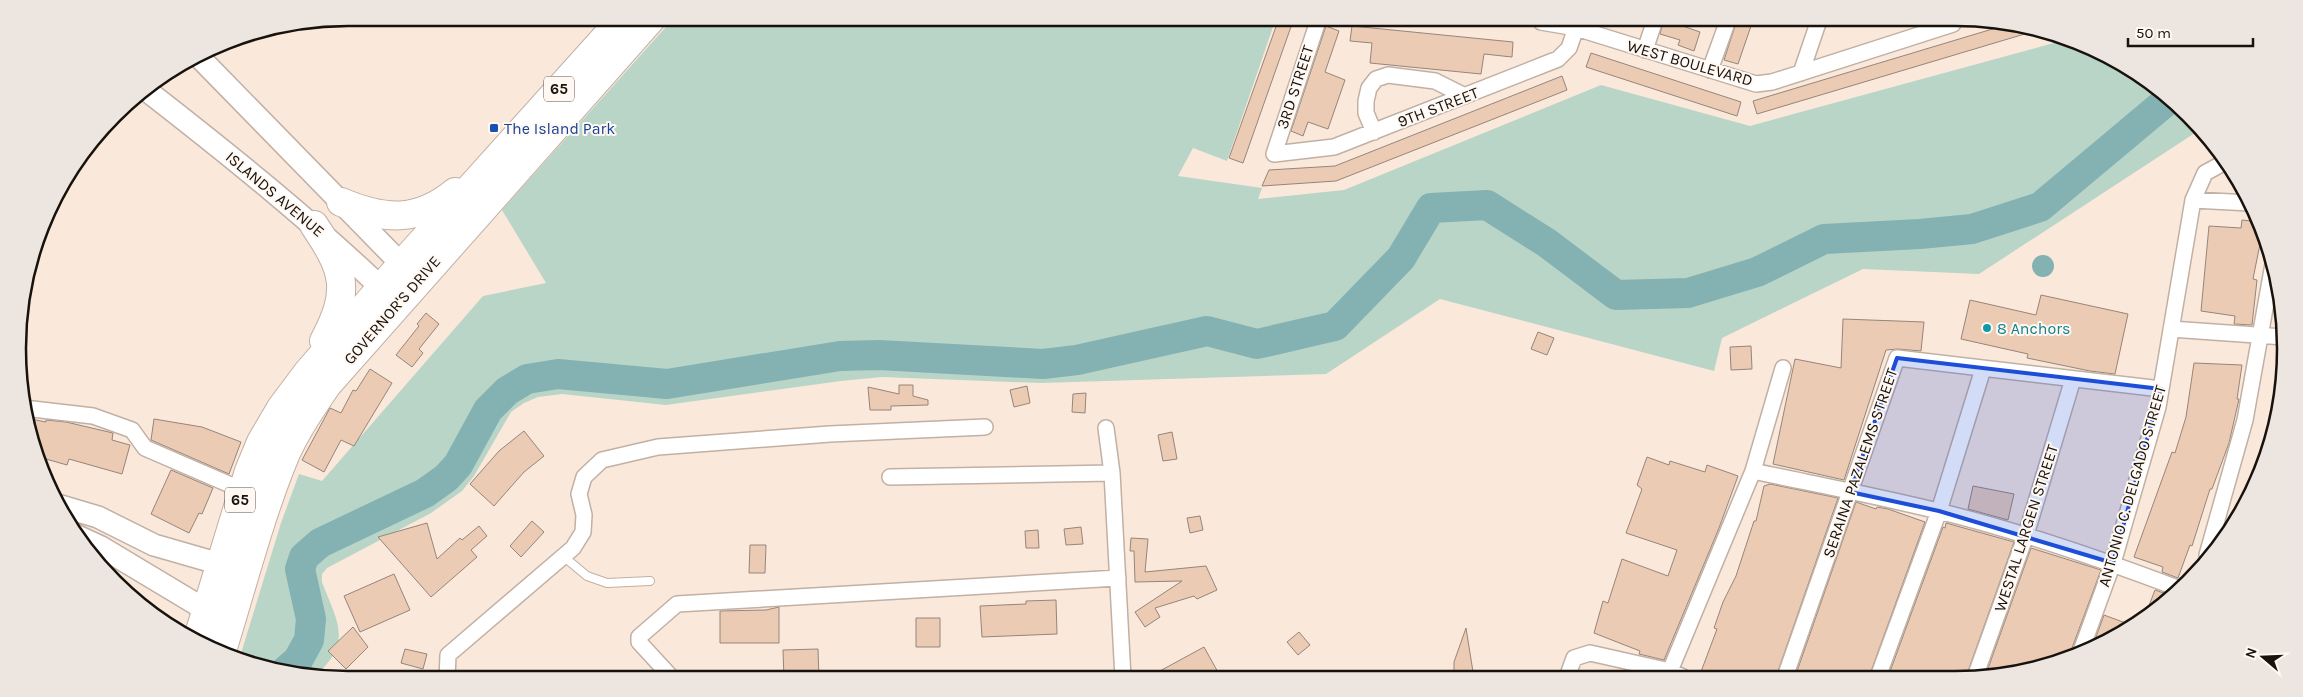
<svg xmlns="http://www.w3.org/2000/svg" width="2303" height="697" font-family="Karla,sans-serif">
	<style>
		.green { fill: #b9d5c7 }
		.water { fill: #84b1b2 }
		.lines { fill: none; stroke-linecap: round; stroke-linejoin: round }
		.river { stroke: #84b1b2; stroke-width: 30 }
		.building { fill: #ebcbb4; stroke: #96857a }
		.lane-casing { stroke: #c1b0a4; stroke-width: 10 }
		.street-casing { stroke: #c1b0a4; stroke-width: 18 }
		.secondary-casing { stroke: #c1b0a4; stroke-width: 24 }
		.highway-casing { stroke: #c1b0a4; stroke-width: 30 }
		.lane { stroke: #fff; stroke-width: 8 }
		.street { stroke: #fff; stroke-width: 15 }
		.secondary { stroke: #fff; stroke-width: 21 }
		.highway { stroke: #fff; stroke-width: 28 }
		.marked { fill: #1d4ed8; fill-opacity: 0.2; stroke: #1d4ed8; stroke-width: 4; stroke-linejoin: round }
		.transit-dot { fill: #1a4fb4; stroke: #fff8f2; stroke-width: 2 }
		.culture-dot { fill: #0f9aa8; stroke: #fff8f2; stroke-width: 2 }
		.labels { text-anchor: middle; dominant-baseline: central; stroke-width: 4; stroke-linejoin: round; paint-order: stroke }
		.shield { fill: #fff8f2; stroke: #5d5752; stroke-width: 1 }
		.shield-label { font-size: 15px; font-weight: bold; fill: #18120d }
		.street-label { font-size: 16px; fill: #18120d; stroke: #fff8f2 }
		.transit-label { font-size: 16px; fill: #164399; stroke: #fff8f2; text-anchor: start }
		.culture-label { font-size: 16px; fill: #0d838f; stroke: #fff8f2; text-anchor: start }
		.rim { fill: none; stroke: #18120d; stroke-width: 2.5 }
	</style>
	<rect width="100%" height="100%" fill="#fae8db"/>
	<path class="green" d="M673,19L1275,21L1227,161L1193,148L1178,176L1262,188L1258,199L1344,190L1601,85L1750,126L2061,41L2065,38C2116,53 2167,88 2201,129L1979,274L1863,269L1722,338L1714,371L1440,299L1326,374L1041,383L882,377L841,381L666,405L562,394L538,397L524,403L511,412L474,476L462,491L431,513L327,568L322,574V582C338,624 353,642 315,676L284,673L239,660L281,523L299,474L322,481L483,296L546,283L502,210Z"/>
	<path class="water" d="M2032 266a11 11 0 1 1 22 0a11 11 0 1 1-22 0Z"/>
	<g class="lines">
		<path class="river" d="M283,673L298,660L309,640L311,619L300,569L304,557L320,543L425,493L446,478L458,465L488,410L507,391L527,379L558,374L667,384L840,356L879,355L1043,364L1077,360L1207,331L1257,344L1335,326L1401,258L1431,208L1487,205L1547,243L1616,295L1688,293L1757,272L1824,239L1920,234L1972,229L2040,207L2169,99"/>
	</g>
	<path class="building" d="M1278,21H1293L1243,163L1229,158Z
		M1663,23H1681L1680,25L1700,32L1694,51L1678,45L1680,40L1660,34Z
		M1736,23H1752L1738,64L1724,60Z
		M2009,24H2019L2038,30L1757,114L1753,101Z
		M1326,26L1339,31L1325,72L1345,80L1328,129L1308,122L1303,136L1291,131Z
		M1352,26L1513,42L1512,57L1484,54L1481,74L1370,63L1372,43L1350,41Z
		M1591,53L1741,102L1737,116L1586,67Z
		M1562,76L1567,90L1336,181L1262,186L1269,170L1335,166Z
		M2242,220L2260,222L2263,229L2253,279L2257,280L2252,325L2234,324L2235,316L2201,311L2209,226L2241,228Z
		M2041,295L2128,314L2115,374L2090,371L2027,358L2028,354L1961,339L1970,300L2036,315Z
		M426,313L439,324L419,349L423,353L412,367L396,355L419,326L417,324Z
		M1843,319L1924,322L1921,351L1898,349L1886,350L1844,480L1773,464L1795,359L1841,368Z
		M1538,332L1554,338L1547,355L1531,349Z
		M1751,346L1752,369L1731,370L1730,347Z
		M2194,363L2242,365L2237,399H2239L2229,443L2212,489H2210L2192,546L2190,545L2178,578L2162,572L2163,567L2134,557L2172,452L2175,453L2186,417Z
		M370,369L392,383L354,446L341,440L324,472L302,460L330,408L341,413L353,390L356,391Z
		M899,385H913V396L928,400V405L891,406V410H870L868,387L899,394Z
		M1027,386L1030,403L1014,407L1010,390Z
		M1086,393L1085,413L1072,412L1073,394Z
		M26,418L46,422V420L66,422L113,433L112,440L130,445L122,474L69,459L67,465L39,457L29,434Z
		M154,419L202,427L241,442L229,474L151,440Z
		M524,431L544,456L524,472L494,506L470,484L499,451Z
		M1172,432L1177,459L1163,461L1158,435Z
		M1647,457L1669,465L1670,461L1705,472L1707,465L1738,476L1719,528L1664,660L1639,654L1640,651L1594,633L1603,601L1608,603L1622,559L1668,576L1677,550L1626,533L1642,489L1637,485Z
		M171,470L213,488L202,514L199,513L189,533L151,514Z
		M1770,484L1838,498L1776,677H1699L1717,629L1714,628L1723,602L1736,576L1754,521H1756L1764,486Z
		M1973,486L2014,494L2008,520L1968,509Z
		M1856,502L1876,509L1877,507L1888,509L1925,522L1869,677H1795Z
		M1200,516L1203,530L1190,533L1187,518Z
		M532,521L544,532L521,557L510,546Z
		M427,523L437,559L460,538L462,540L479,526L487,536L471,550L477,557L431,597L378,537Z
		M1946,523L2014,542L1966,677H1888L1943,527L1945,528Z
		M1081,527L1083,544L1066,545L1064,529Z
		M1038,530L1039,548H1026L1025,531Z
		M1131,538L1148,539L1145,572L1206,566L1217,590L1197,599L1194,596L1155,608L1160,617L1145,627L1135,612L1182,581L1135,582L1134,551H1130Z
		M750,545H766L765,573H749Z
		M2031,548L2101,570L2072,648V654L1997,677H1985Z
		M394,574L410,610L360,632L344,596Z
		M2155,590L2172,596L2171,598L2145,616Z
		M1056,600L1057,634L982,637L980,606L1026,604V601Z
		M779,607V643H720V611L766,610Z
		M2104,615L2131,625L2101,645L2092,648Z
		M916,618H940V647H916Z
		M353,627L368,647L346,669L328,651Z
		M1466,628L1474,678H1454V662Z
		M1299,632L1310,645L1298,655L1287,642Z
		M1204,647L1219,674L1211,678H1147Z
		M405,649L427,654L423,669L401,663Z
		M818,649L819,679H784L783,650Z"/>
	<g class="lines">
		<g class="lane-casing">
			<path id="lane" d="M563,556L587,576L607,583L650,581"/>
		</g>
		<g class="street-casing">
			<path id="street" d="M1318,21L1274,154L1334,147L1558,59L1569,48L1578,22
				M1541,22L1576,28L1756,84L1772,82L1953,24
				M1645,50L1654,23
				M1710,70L1727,23
				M1801,73L1818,23
				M1374,132L1366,113V101L1369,88L1376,79L1388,75L1435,81L1465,96
				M2193,200L2250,203
				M2171,329L2284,337
				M24,408L93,416L132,430L145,448L249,493
				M1106,428L1112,473L1123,678
				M1753,471C1814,484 1877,496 1938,511C2020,531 2101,559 2180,589
				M890,477L1112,473
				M2207,555L2245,420L2273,264
				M2081,651L2113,563L2158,407L2193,200L2205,173L2227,161
				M1569,677V672L1574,658L1590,653L1670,671L1683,677
				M1671,677L1670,671L1753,471L1783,368
				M1785,677L1897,358L2161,389
				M1878,677L1939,511L1983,369
				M1975,677L2026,535L2073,379
				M447,679L448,655L573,548L583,532L584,515L579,494L584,477L602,460L658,447L830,434L985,427
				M673,679L639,642V637L677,604L1118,578"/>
		</g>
		<g class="secondary-casing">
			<path id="secondary" d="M199,57L412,275
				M146,90C231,156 314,223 391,297
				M61,506L98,517L154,545L220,564
				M75,535L101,547L206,610"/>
		</g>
		<g class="highway-casing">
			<path id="highway" d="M341,202C384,220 417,223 455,192
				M314,225C345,271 351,290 324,341
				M197,641L249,471L261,442L281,408L308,372L401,265L622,19
				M221,654C242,587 259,518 286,453C297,429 312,407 327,385L651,19"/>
		</g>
		<use href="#lane" class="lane"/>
		<use href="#street" class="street"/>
		<use href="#secondary" class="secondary"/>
		<use href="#highway" class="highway"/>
	</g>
	<path class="marked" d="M1897,358L2161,389L2113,563L1939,511L1850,492Z"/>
	<rect class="transit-dot" x="489" y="123" width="10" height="10" rx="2.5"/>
	<circle class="culture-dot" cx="1987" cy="328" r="5"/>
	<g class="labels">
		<g class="shield">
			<rect x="544" y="76.5" width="30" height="25" rx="4"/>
			<rect x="225" y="487.5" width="30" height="25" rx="4"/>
		</g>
		<g class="shield-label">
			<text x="559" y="89">65</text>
			<text x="240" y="500">65</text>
		</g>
		<g class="street-label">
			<text transform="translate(1690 63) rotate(16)">WEST BOULEVARD</text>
			<text transform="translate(1295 87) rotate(-72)">3RD STREET</text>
			<text transform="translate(1438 107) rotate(-21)">9TH STREET</text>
			<text transform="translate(275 194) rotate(40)">ISLANDS AVENUE</text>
			<text transform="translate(392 310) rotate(-49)">GOVERNOR'S DRIVE</text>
			<text transform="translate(1860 463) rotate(-71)">SERAINA PAZALEMS STREET</text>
			<text transform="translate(2132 486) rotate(-74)">ANTONIO C. DELGADO STREET</text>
			<text transform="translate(2026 528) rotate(-72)">WESTAL LARGEN STREET</text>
		</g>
		<g class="transit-label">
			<text x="504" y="128">The Island Park</text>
		</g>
		<g class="culture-label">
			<text x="1997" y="328">8 Anchors</text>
		</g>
	</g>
	<path d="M0 0H2303V697H0ZM348 26H1955A322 322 0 0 1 2277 348V349A322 322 0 0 1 1955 671H348A322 322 0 0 1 26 349V348A322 322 0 0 1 348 26Z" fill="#ede6e0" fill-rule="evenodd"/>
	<path class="rim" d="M348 26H1955A322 322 0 0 1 2277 348V349A322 322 0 0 1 1955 671H348A322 322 0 0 1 26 349V348A322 322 0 0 1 348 26Z"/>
	<g transform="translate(2263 657) rotate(289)" stroke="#fff8f2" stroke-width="4" paint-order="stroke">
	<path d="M0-4L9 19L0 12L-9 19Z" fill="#18120d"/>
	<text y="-8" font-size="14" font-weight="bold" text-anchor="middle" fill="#18120d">N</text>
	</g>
	<path d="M2128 38v8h125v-8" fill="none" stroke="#18120d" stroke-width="2.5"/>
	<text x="2136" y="38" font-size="15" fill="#18120d" stroke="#fff8f2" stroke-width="4" paint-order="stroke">50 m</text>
</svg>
